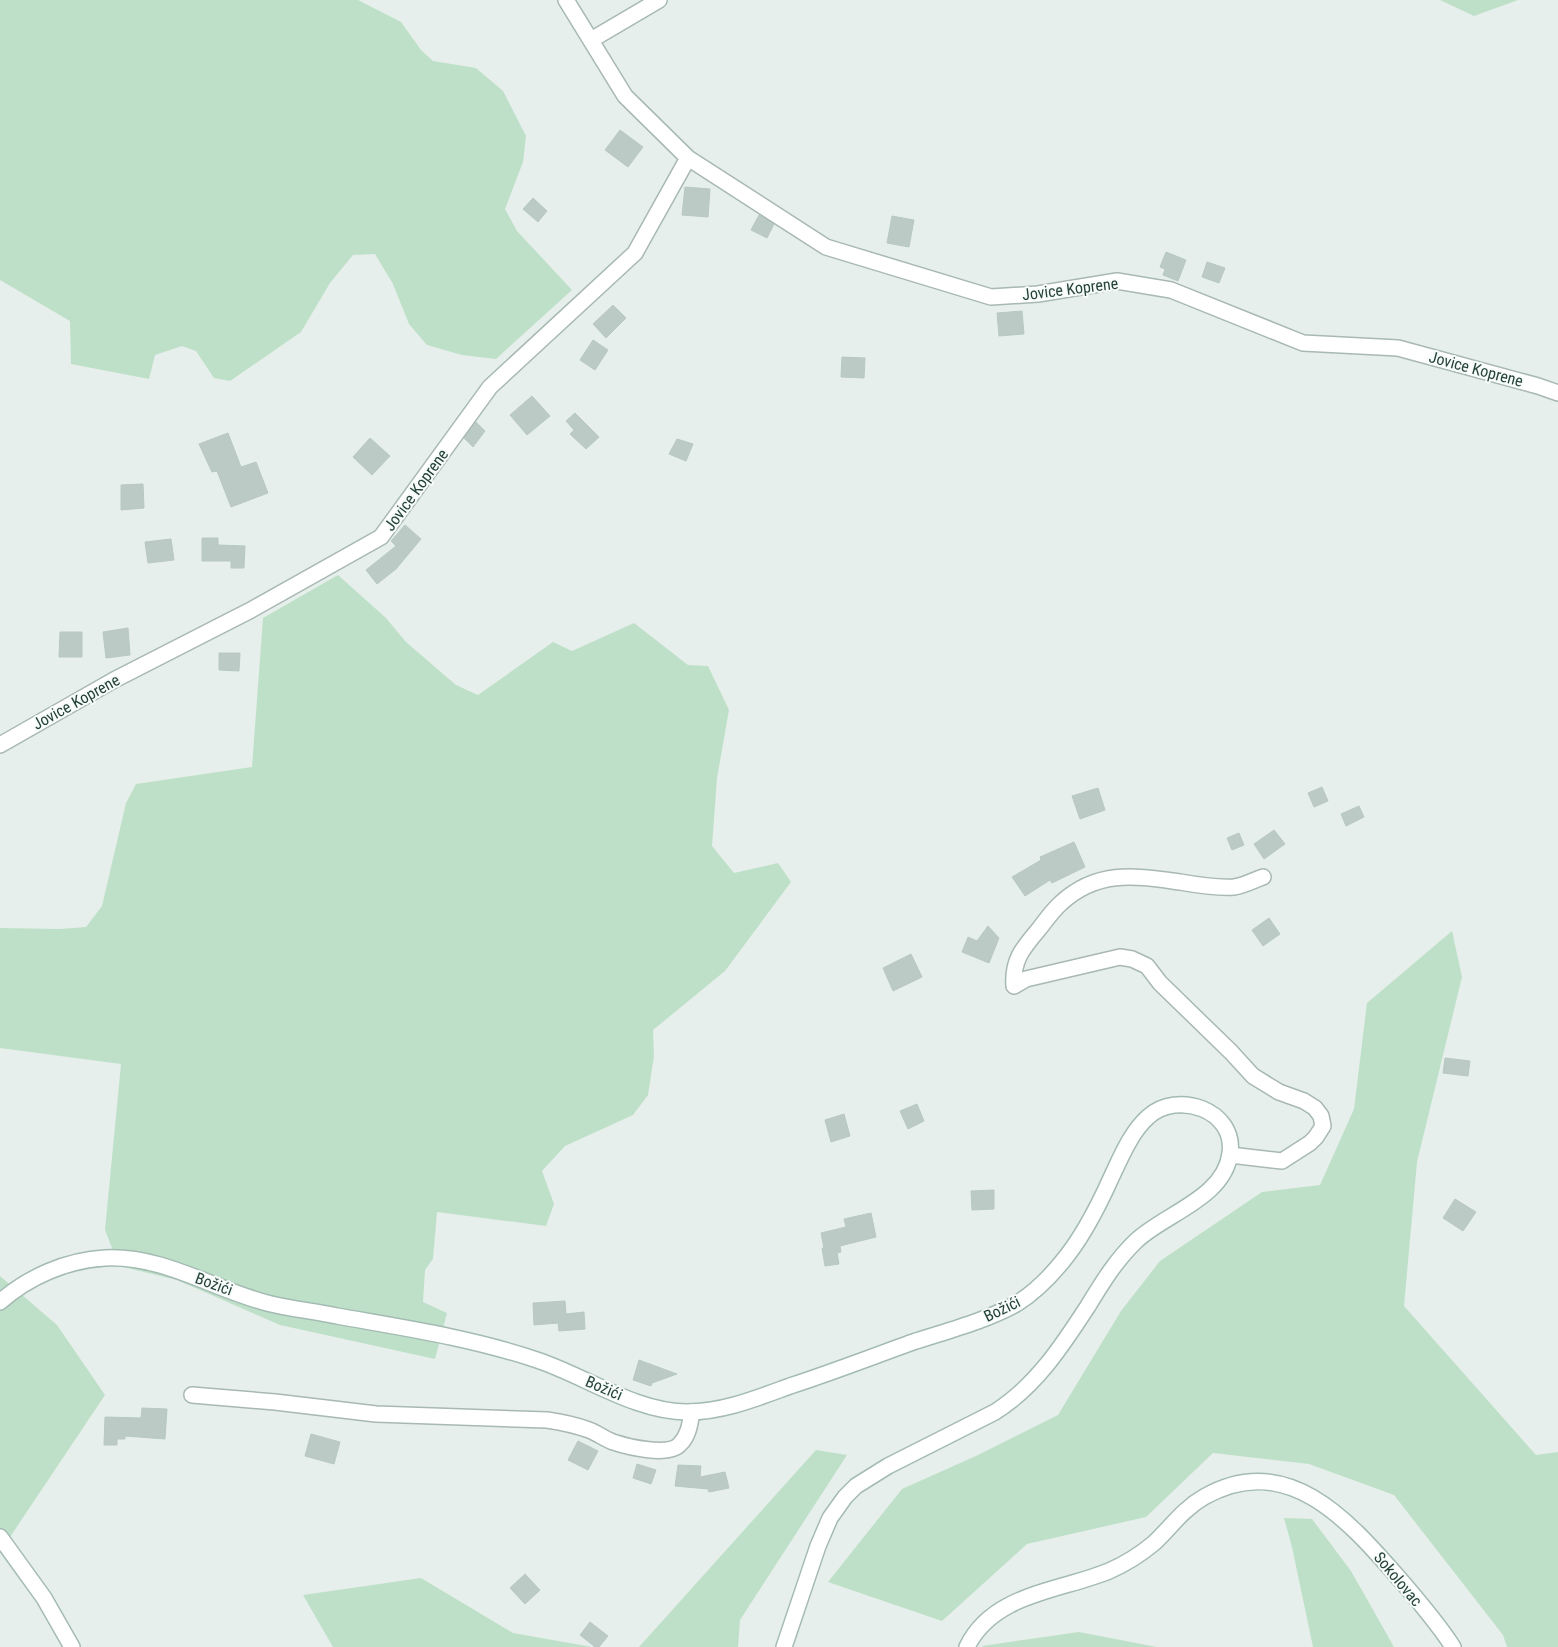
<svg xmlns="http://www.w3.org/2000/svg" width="1558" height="1647" font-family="'Roboto Condensed',sans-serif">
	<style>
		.green { fill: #bfe0c8 }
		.building { fill: #bbcac4; stroke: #b8c9c2 }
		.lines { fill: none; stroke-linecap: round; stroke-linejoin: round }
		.street-casing { stroke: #a8b8b2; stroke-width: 18 }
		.secondary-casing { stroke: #a4bbb3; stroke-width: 18 }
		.street { stroke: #fff; stroke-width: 15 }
		.secondary { stroke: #fff; stroke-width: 15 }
		.labels { text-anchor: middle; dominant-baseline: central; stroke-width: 4; stroke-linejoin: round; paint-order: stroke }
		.street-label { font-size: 16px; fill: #24423a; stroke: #f7fbf9 }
	</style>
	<rect width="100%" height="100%" fill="#e6efeb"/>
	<path class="green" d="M0,0H358L401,22L421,50L433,61L476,68L503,91L526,136L523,162L505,209L517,231L572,290L496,359L462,355L427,345L409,324L393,284L375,254L353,255L330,283L301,332L230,381L214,378L196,351L182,346L155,355L149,379L71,364L70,321L0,280Z
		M1440,0H1518L1474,16Z
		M338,575L386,618L406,642L442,673L456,685L478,695L553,642L572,651L634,623L688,665L708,666L729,710L717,778L712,846L734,873L778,863L791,882L725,971L653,1030L654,1056L648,1095L633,1115L565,1146L542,1171L554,1204L546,1226L437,1212L433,1259L425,1270L423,1302L447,1313L435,1359L280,1325L177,1280L119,1266L105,1230L121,1064L0,1048V928L60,929L86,927L102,906L126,803L136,784L252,767L263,618Z
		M1452,931L1462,977L1417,1162L1404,1306L1536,1455L1558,1452V1647H1507L1503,1635L1394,1495L1309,1464L1213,1453L1146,1517L1027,1544L942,1621L828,1582L902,1489L978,1455L1058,1415L1121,1311L1160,1261L1262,1192L1320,1185L1354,1109L1367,1003Z
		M0,1276L57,1325L105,1395L0,1552Z
		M816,1450L847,1455L740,1620L738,1647H639Z
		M1284,1518L1312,1519L1351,1571L1394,1647H1313L1292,1547Z
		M421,1578L513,1633L592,1647H333L303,1595Z
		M1079,1632L1157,1647H983L982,1646Z"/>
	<path class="building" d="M620,130L643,147L628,167L605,150Z
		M685,187L710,189L708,217L682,215Z
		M533,198L547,211L538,222L523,209Z
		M759,215L774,224L767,238L751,230Z
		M892,216L914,220L909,247L887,243Z
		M1166,252L1186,260L1178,281L1163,275L1165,269L1160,267Z
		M1207,262L1225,268L1219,283L1202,277Z
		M613,305L626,318L606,338L593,324Z
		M1022,311L1024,334L999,336L997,313Z
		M593,340L608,350L595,370L580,360Z
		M842,357L865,358L864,378L841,377Z
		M532,396L550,416L527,435L510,415Z
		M575,413L599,437L586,449L570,434L574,430L566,421Z
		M476,422L485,431L473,447L464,438Z
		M228,433L241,467L256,462L268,493L231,507L217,471L212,472L199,444Z
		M370,438L390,456L372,475L353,457Z
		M677,439L693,444L686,461L669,454Z
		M143,484L144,508L121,510V485Z
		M405,525L421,539L396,569L377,584L366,570L396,546L391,541Z
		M202,538H218V545L245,546L244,568H231V561H202Z
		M171,539L174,560L148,563L145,542Z
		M128,628L130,655L106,658L103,632Z
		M60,632H82V657H59Z
		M219,653H240L239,671L219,670Z
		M1322,787L1328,801L1314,807L1308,793Z
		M1098,788L1105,810L1080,819L1072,796Z
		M1359,806L1364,817L1346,826L1341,814Z
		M1274,830L1285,844L1264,859L1254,844Z
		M1239,833L1244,845L1232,850L1227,838Z
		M1074,842L1085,867L1052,883L1050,880L1025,896L1012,877L1041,860L1040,857Z
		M1269,918L1280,934L1263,946L1252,930Z
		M988,926L999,938L989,963L962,952L968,937L977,941Z
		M911,954L922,977L893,991L883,968Z
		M1445,1058L1470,1061L1468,1076L1443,1073Z
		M917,1104L924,1121L908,1129L900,1111Z
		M844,1114L850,1136L831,1142L825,1120Z
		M994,1190V1209L972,1210L971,1191Z
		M1455,1199L1476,1212L1463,1231L1443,1218Z
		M871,1213L876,1237L840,1246L841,1252L837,1253L839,1264L825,1266L822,1248H824L821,1233L846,1227L844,1219Z
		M565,1301L566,1314L584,1312L585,1329L559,1331L558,1323L534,1325L533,1303Z
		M639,1360L677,1374L652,1383L651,1386L633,1380Z
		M142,1408L167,1409L165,1439L125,1436V1439H117V1445H104L105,1417L141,1418Z
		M311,1434L340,1442L334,1464L305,1456Z
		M578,1441L598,1451L588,1470L568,1460Z
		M637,1464L656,1470L651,1484L633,1478Z
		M678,1465L701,1466L700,1477L725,1472L729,1488L709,1492L708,1489L675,1486Z
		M525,1574L540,1590L525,1604L510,1588Z
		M590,1622L608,1636L599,1647H595L580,1635Z"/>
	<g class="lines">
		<g class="street-casing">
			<path id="street" d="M566,0L625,96L688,158L826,247L991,297L1038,294L1117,281L1171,290L1303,343L1398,348L1538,386L1558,393
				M591,40L659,0
				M0,745L114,680L251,610L381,537L490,387L635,253L688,158
				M1230,1155L1282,1161L1310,1143L1316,1137L1323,1126L1321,1116L1315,1108L1304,1101L1279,1092L1253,1076L1231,1052L1160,983L1147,966L1132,959L1120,957L1026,979L1014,986C1012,960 1023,948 1039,929C1046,920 1053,910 1061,903C1098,869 1136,876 1180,882C1197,885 1217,888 1234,887C1243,886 1254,880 1263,877
				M192,1395L275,1402L376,1414L547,1420C561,1422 575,1425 589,1430C597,1433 605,1439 613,1442C628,1447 669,1457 680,1444C689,1435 690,1423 692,1412"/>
		</g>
		<g class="secondary-casing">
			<path id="secondary" d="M0,1302C28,1277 67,1260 105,1258C162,1255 213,1289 267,1303C290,1309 314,1311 337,1316C404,1328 472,1338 537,1360C585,1376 636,1412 687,1412C723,1412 757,1398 790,1386C833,1372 874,1356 916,1341C950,1330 985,1321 1016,1304C1034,1293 1049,1278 1062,1262C1083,1237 1098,1207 1111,1178C1121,1157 1131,1132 1148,1117C1177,1090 1236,1110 1230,1153C1225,1198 1164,1214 1136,1241C1116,1260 1102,1283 1088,1306C1062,1346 1036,1386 995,1412L888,1466L856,1486L845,1497L830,1518L818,1546L784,1647
				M0,1537L44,1598L72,1647
				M967,1647C993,1593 1061,1591 1109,1571C1125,1564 1141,1554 1154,1543C1171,1527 1183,1509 1204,1497C1286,1450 1347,1519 1397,1576C1416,1598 1437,1622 1453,1647"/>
		</g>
		<use href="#street" class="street"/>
		<use href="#secondary" class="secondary"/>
	</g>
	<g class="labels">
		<g class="street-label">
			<text transform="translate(1070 289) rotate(-7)">Jovice Koprene</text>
			<text transform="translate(1476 369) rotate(15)">Jovice Koprene</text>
			<text transform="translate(416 490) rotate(-54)">Jovice Koprene</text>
			<text transform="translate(76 702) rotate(-29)">Jovice Koprene</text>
			<text transform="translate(214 1284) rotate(20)">Božići</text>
			<text transform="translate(1002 1309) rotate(-26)">Božići</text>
			<text transform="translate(604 1388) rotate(23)">Božići</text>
			<text transform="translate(1398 1579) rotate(50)">Sokolovac</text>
		</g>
	</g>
</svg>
